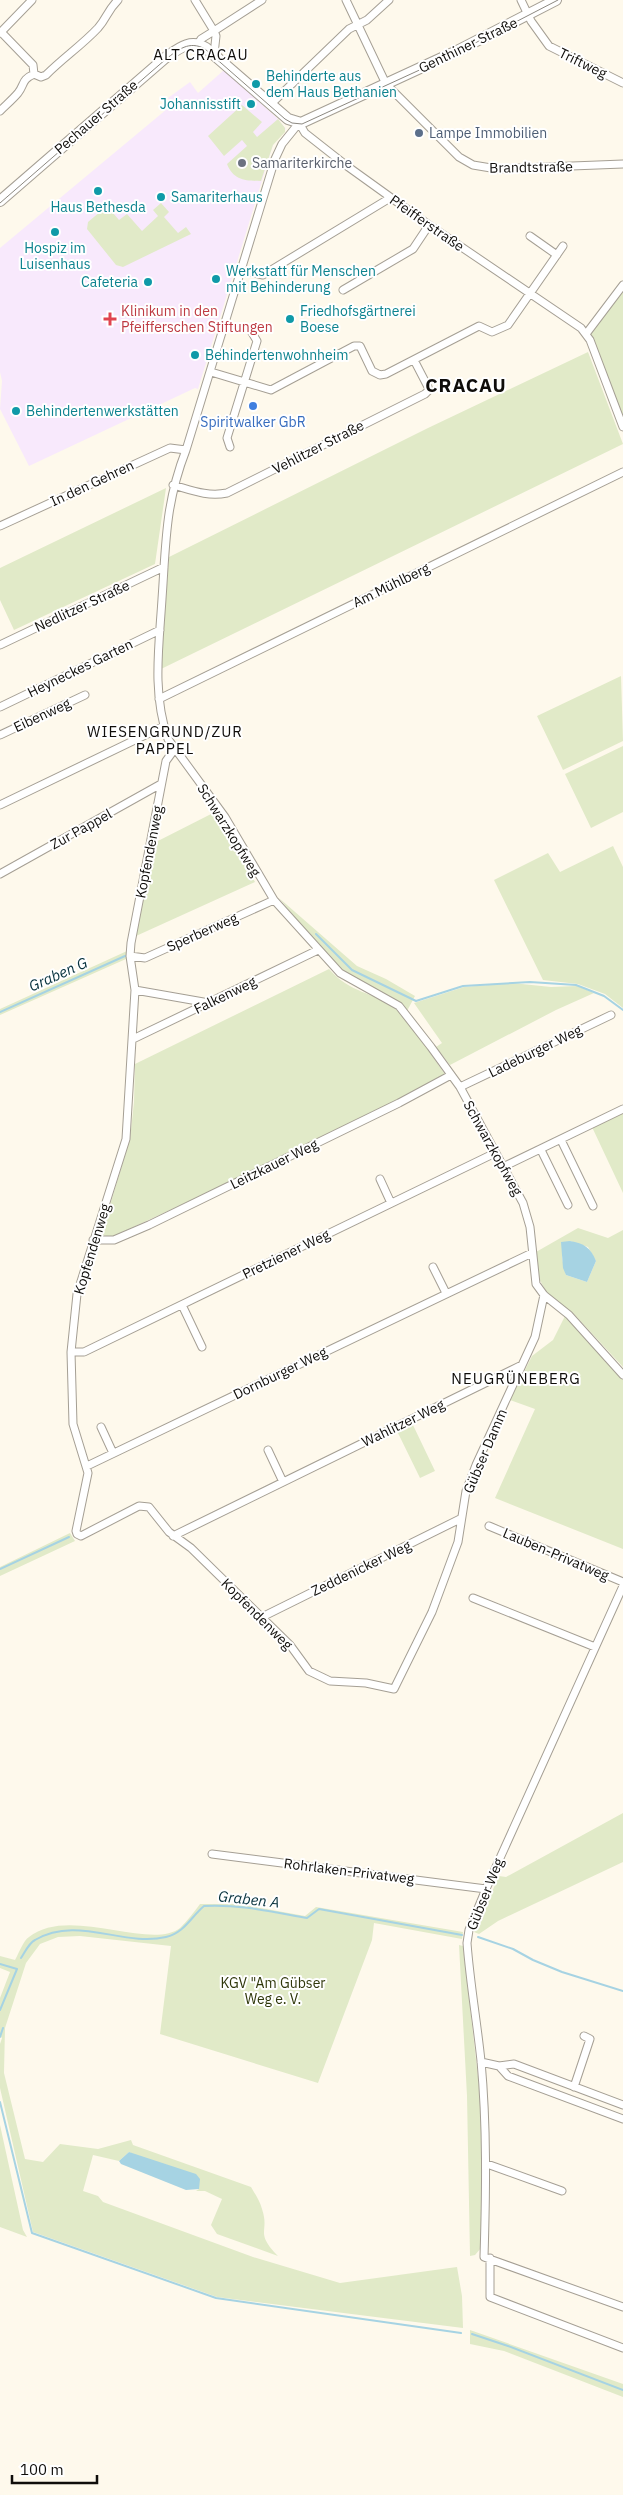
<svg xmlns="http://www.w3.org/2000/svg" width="623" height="2495" font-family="'IBM Plex Sans',sans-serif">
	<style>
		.medical { fill: #f8e9fc }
		.green { fill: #e1eac8; fill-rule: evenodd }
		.water { fill: #a6d3e3 }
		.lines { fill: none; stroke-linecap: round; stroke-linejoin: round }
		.stream { stroke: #a6d3e3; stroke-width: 2 }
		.minor-casing { stroke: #a59f94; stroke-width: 9 }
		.secondary-casing { stroke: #a59f94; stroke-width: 12 }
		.minor { stroke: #fff; stroke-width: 7 }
		.secondary { stroke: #fff; stroke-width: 10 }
		.tram { stroke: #8c8880; stroke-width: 1 }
		.culture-dot { fill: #0f9aa8; stroke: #fff; stroke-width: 2 }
		.service-dot { fill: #5c6f8a; stroke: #fff; stroke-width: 2 }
		.worship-dot { fill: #6b7280; stroke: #fff; stroke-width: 2 }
		.health-dot { fill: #e0444e; stroke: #fff; stroke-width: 2 }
		.shop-dot { fill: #3f7fe0; stroke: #fff; stroke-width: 2 }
		.labels { text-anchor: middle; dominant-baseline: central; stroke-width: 4; stroke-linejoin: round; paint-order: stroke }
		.street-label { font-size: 14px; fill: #0f0d0a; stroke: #fff }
		.culture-label { font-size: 14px; fill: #0d838f; stroke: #fff; text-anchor: start }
		.service-label { font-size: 14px; fill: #4e5e75; stroke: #fff; text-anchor: start }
		.worship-label { font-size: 14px; fill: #5b616d; stroke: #fff; text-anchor: start }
		.health-label { font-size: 14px; fill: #be3a42; stroke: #fff; text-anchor: start }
		.shop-label { font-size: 14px; fill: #366cbe; stroke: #fff }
		.park-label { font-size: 14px; fill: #2f370a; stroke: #fff }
		.neighbourhood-label { font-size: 15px; letter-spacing: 1px; fill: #0f0d0a; stroke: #fff }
		.water-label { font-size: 15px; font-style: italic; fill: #06313d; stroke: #fff }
		.district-label { font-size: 19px; font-weight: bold; letter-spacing: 1px; fill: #0f0d0a; stroke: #fff }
	</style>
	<rect width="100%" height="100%" fill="#fef9ec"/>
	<path class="medical" d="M224,70L278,119L286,129L273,145L198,389L195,388L29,466L0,409L2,381L0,372V248L173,104L168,98L190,82L198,93Z"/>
	<path class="green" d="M242,105L262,122L253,132L257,137L278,119L285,128V132L273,145L261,181C246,181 233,180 227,164L247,146L242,140L224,156L208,136Z
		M161,203L169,212L164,217L178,233L186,227L191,234L123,267L116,265L87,229L88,222L107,206L119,220L127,214L142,231L158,216L153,210Z
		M623,292V416L590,333Z
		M588,352L623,444L161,669L169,557L428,428Z
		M166,488L155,564L14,630L0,600V568Z
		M621,676L623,741L563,770L537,716Z
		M623,746V812L591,828L565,774Z
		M215,812L255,882L136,936L152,844Z
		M613,846L623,867V1008L605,994L578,984L543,980L494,880L548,853L560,872Z
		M279,898L357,966L386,979L415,996L407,1011C388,989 368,990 348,975C326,960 298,920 279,898Z
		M127,951L126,959L0,1015V1009Z
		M329,969C351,994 372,991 396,1009C412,1021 432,1057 445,1074C338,1134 224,1185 112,1237L101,1235L130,1139L134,1102L135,1064Z
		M512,983L551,987L577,986L594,993L556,1010L450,1065L436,1047L442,1043L414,1003L464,987Z
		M623,1112V1193L592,1127Z
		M578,1228L608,1238L623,1230V1367L574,1314L547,1293L536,1273V1252ZM570,1241L588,1247L596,1261L587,1282L566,1275L562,1258V1248Z
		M565,1316L623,1378V1549L495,1498L535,1409L510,1400L532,1356L553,1340Z
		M412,1423L435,1471L420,1478L397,1431Z
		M70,1533L75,1541L0,1576V1567Z
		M623,1813V1862L498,1921L479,1934L474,1932L499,1876L506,1877Z
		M200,1904H239L305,1916L316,1907L463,1932L462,1939L374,1923L372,1940L318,2083L160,2034L171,1946L80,1936L58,1937L40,1944L26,1963L5,2028L4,2073L25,2159L43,2162L60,2144L98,2149L131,2140L133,2145L251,2187C255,2194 260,2201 262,2209C270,2233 254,2231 278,2256L217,2234L211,2225L222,2199L205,2191H196L199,2189L129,2152L119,2161L93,2155L83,2191L98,2196L103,2202L253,2257L340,2283L457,2267L462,2296L463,2328L217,2297L33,2232L0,2088V2044L2,2038L0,2036V1998L10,1972L0,1968V1956L15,1960C19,1953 23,1941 29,1937C69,1905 150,1951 180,1928C187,1921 194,1912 200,1904Z
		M459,1945L463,1946L481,2103L484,2161L481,2248L475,2255L470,2256L467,2096Z
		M0,2125L23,2230L27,2237L0,2227Z
		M470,2330L623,2384V2397L504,2351L470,2344Z"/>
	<path class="water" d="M570,1241C584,1243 591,1248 596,1261L587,1282L566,1275L563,1268L561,1242Z
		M129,2152L196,2174L200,2179L199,2189L186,2190L121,2164L119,2161Z"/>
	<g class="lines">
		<path class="stream" d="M316,934L352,970L416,1001L463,986L530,982L576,985L604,996L623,1010
			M0,1012L125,956
			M0,1569L69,1537
			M478,1937L513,1949L533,1960L562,1972L623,1991
			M21,1958C25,1952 29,1943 35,1940C77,1915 123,1947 166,1937C184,1933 191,1917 204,1906C239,1904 273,1912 307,1918L319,1909L462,1935
			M0,1964L17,1969L0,2010
			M0,2037L3,2028
			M0,2102L32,2233L216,2298L461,2333
			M472,2334L508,2346L623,2390"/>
		<g class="minor-casing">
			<path id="minor" d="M195,0L214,31L201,39L198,44
				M346,0L386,84L459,157L473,165L497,169L623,164
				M521,0L531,21L549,46L623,83
				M1,32L33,65L34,74
				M0,33L32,0
				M214,54L216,36L214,31L262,0
				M271,104L349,29L367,20L389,0
				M0,111C6,105 13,99 18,93C25,84 21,80 34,74L41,77L46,75C64,57 81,46 98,28C107,18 107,11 118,0
				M530,236L557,255
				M242,270L263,275L390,198
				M343,290L413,249L429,225
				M586,334L623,285
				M211,372L271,390L354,346H360L372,371L380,375L386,374L479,326L492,332L508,325L563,246
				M623,427L590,340L581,328L429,225L347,166L305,133L299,123L282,144L275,159L186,450C165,504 166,543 162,599C159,647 152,693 168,739L225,817L274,900L340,973L399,1006L431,1047L460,1087L523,1203L530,1227L536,1284L544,1295L569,1315L623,1375
				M230,447L227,438L257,341L251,331
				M173,485C191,490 207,497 227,493L425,394L428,391V387L414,360
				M0,526L170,448L186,450
				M0,645L164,567
				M159,699L623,472
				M0,707L160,630
				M0,735L85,695
				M174,750L166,761L131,943L130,956L135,990L126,1139L77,1294L71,1352L73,1424L88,1473L76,1531L77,1534L81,1536L139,1506L149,1507L169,1532L191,1548L290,1645L309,1671L330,1681L366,1683L394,1689L432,1612L458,1542L466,1491L476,1465L535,1337L544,1295
				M0,805L164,726
				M0,874L161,784
				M130,956L145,958L274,900
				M135,990L209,1003
				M133,1039L318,950
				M460,1087L611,1015
				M561,1140L593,1206
				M541,1150L568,1205
				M503,1167L623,1109
				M380,1179L391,1203
				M93,1240H114L149,1225L399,1103L451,1075
				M433,1267L446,1293
				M182,1305L202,1347
				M71,1352H84L495,1153
				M101,1427L113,1453
				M268,1450L283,1482
				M87,1466L532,1253
				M489,1526L623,1582
				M173,1536L522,1365
				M623,1586L486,1889L469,1930L467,1943C470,1983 477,2022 481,2061C487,2127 486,2191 484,2257L623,2307
				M473,1598L595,1647
				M262,1617L460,1519
				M212,1854L486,1889
				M481,2062L499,2066L508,2076L623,2119
				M499,2066L514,2064L623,2105
				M574,2087L590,2039L584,2036
				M487,2164L562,2191
				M490,2258V2297L623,2348"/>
		</g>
		<g class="secondary-casing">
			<path id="secondary" d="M0,201L165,58C178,49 190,38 206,48L288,119L301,123L457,51L556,0"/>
		</g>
		<use href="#minor" class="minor"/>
		<use href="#secondary" class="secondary"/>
		<path class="tram" d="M0,203L166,59C178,50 189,40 205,49L285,119L292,123L302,124L450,56L558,0"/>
	</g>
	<g class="culture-dot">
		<circle cx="256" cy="84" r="5"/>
		<circle cx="251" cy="104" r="5"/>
		<circle cx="98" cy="191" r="5"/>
		<circle cx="161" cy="197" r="5"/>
		<circle cx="55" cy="232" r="5"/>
		<circle cx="216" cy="279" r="5"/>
		<circle cx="148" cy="282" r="5"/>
		<circle cx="290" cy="319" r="5"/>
		<circle cx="195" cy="355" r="5"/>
		<circle cx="16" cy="411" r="5"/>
	</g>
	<circle class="service-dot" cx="419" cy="133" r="5"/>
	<circle class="worship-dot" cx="242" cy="163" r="5"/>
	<path class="health-dot" d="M107.5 311.5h5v5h5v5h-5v5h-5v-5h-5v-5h5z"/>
	<circle class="shop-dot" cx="253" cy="406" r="5"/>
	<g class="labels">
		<g class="street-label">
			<text transform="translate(468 45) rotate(-26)">Genthiner Straße</text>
			<text transform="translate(583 63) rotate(26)">Triftweg</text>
			<text transform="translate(96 117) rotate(-41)">Pechauer Straße</text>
			<text transform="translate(531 167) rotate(-1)">Brandtstraße</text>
			<text transform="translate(427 223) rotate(35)">Pfeifferstraße</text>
			<text transform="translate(318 447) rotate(-27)">Vehlitzer Straße</text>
			<text transform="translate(92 483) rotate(-25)">In den Gehren</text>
			<text transform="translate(391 585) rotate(-26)">Am Mühlberg</text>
			<text transform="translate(82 606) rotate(-25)">Nedlitzer Straße</text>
			<text transform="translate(80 668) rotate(-26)">Heyneckes Garten</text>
			<text transform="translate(42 715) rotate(-25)">Eibenweg</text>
			<text transform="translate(81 829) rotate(-29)">Zur Pappel</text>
			<text transform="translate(229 830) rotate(58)">Schwarzkopfweg</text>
			<text transform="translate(149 852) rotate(-79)">Kopfendenweg</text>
			<text transform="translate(202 932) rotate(-24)">Sperberweg</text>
			<text transform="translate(225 995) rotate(-26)">Falkenweg</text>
			<text transform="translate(535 1051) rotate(-26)">Ladeburger Weg</text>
			<text transform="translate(493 1148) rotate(61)">Schwarzkopfweg</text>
			<text transform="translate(274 1164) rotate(-26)">Leitzkauer Weg</text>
			<text transform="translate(92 1249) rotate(-73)">Kopfendenweg</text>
			<text transform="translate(286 1254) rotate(-26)">Pretziener Weg</text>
			<text transform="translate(280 1373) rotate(-26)">Dornburger Weg</text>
			<text transform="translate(403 1423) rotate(-26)">Wahlitzer Weg</text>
			<text transform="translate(485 1451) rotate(-67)">Gübser Damm</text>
			<text transform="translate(556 1554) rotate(23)">Lauben-Privatweg</text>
			<text transform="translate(361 1568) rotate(-26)">Zeddenicker Weg</text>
			<text transform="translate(257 1614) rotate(45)">Kopfendenweg</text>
			<text transform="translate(349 1871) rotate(7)">Rohrlaken-Privatweg</text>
			<text transform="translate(485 1894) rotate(-68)">Gübser Weg</text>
		</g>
		<g class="culture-label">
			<text x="266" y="76">Behinderte aus<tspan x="266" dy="16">dem Haus Bethanien</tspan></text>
			<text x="241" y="104" text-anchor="end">Johannisstift</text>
			<text x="171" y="197">Samariterhaus</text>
			<text x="98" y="207" text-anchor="middle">Haus Bethesda</text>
			<text x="55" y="248" text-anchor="middle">Hospiz im<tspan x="55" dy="16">Luisenhaus</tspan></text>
			<text x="226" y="271">Werkstatt für Menschen<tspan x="226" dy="16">mit Behinderung</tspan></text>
			<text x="138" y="282" text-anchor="end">Cafeteria</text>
			<text x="300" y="311">Friedhofsgärtnerei<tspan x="300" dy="16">Boese</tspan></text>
			<text x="205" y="355">Behindertenwohnheim</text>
			<text x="26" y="411">Behindertenwerkstätten</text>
		</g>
		<g class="service-label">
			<text x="429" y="133">Lampe Immobilien</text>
		</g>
		<g class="worship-label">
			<text x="252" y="163">Samariterkirche</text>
		</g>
		<g class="health-label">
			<text x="121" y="311">Klinikum in den<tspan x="121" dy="16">Pfeifferschen Stiftungen</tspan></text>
		</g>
		<g class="shop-label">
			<text x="253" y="422">Spiritwalker GbR</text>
		</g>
		<g class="park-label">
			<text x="273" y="1983">KGV "Am Gübser<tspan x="273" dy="16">Weg e. V.</tspan></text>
		</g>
		<g class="neighbourhood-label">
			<text x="201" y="54">ALT CRACAU</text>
			<text x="165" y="731">WIESENGRUND/ZUR<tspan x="165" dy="17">PAPPEL</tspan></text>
			<text x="516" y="1378">NEUGRÜNEBERG</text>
		</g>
		<g class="water-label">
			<text transform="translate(58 974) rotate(-24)">Graben G</text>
			<text transform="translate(249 1899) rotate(6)">Graben A</text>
		</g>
		<g class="district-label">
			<text x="466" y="385">CRACAU</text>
		</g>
	</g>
	<path d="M12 2475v8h85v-8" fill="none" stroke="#0f0d0a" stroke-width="2.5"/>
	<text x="20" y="2475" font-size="15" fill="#0f0d0a" stroke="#ffffff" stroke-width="4" paint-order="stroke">100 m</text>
</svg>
